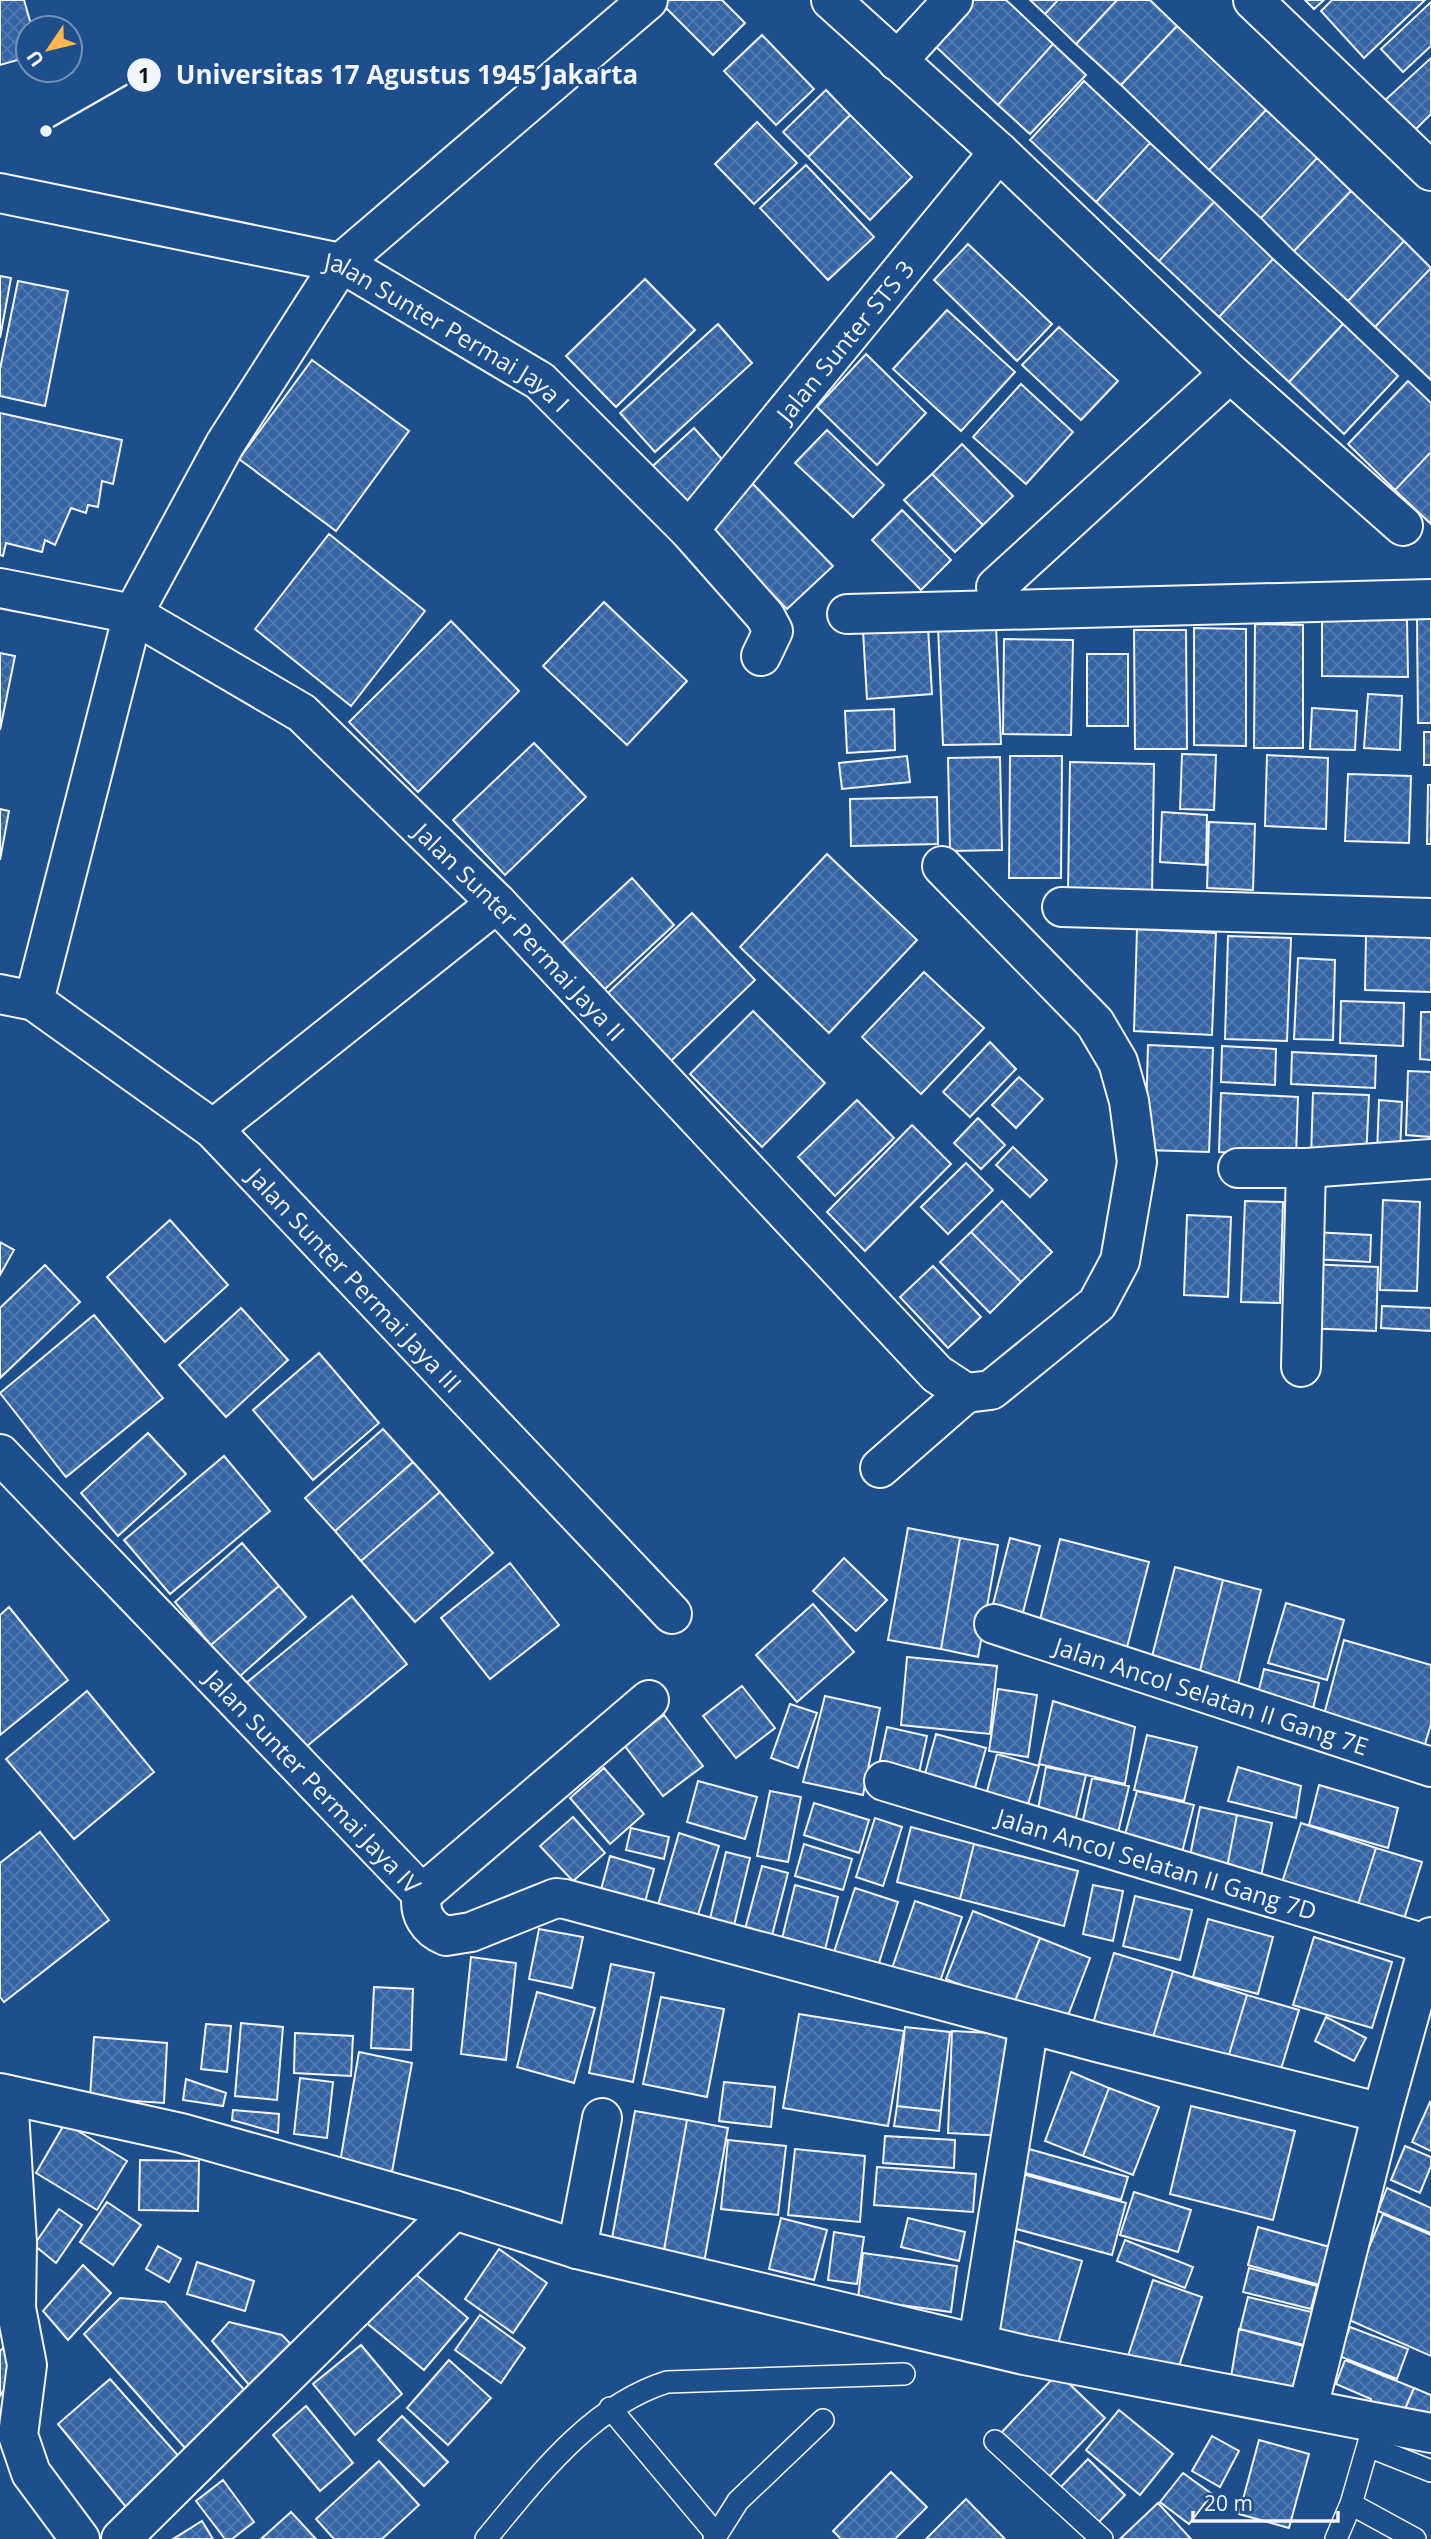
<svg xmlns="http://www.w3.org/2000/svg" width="1431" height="2539" font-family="'Open Sans',sans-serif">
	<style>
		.building { fill: url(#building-cross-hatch); stroke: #f2f6ff; stroke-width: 2 }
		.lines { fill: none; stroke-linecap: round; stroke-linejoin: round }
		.service-casing { stroke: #f2f6ff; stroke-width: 24 }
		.minor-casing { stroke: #f2f6ff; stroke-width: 42 }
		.service { stroke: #1f4e8c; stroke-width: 21 }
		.minor { stroke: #1f4e8c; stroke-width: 38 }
		.labels { text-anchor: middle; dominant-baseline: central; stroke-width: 5; stroke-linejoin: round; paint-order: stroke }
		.street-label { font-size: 24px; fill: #f2f6ff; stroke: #1f4e8c }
		.leader { fill: none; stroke: #f2f6ff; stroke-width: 2.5 }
		.callout-dot { fill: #f2f6ff; stroke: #1f4e8c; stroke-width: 2.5 }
		.mark-label { font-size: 21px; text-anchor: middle; font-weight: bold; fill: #111 }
		.callout-label { font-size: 26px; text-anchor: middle; font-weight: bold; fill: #f2f6ff; stroke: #1f4e8c; stroke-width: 5; stroke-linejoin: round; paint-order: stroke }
	</style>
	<defs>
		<pattern id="building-cross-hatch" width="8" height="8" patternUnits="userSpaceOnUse" patternTransform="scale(1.75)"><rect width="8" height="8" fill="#3563a3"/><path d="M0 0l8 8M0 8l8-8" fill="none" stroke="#537ab1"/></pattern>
	</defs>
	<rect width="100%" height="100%" fill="#1f4e8c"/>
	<path class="building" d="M0,0H24L32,28H28V57L0,65Z
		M664,0H722L745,23L713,55L661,3Z
		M974,0H1006L1053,44L998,105L933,44Z
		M1030,0H1058L1045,14Z
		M1058,0H1117L1076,44L1045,14Z
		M1117,0H1150L1177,26L1121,85L1076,44Z
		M1305,0H1324L1314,9Z
		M1332,0H1425L1364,58L1321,11Z
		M1431,2V46L1403,72L1381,49Z
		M1177,26L1266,110L1209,170L1121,85Z
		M762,35L814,89L776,125L724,71Z
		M1053,44L1086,75L1030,134L998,105Z
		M1431,58V114L1412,133L1383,102Z
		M1084,81L1150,143L1096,202L1030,140Z
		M826,90L850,115L808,157L783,132Z
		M1266,110L1317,158L1261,218L1209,170Z
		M850,115L912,177L870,220L808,157Z
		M757,122L797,163L754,204L715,164Z
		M1150,143L1214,202L1159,261L1096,202Z
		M1317,158L1351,191L1294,251L1261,218Z
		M806,165L874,237L828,280L760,208Z
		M1351,191L1404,241L1348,301L1294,251Z
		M1214,202L1273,259L1219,317L1159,261Z
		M1404,241L1431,268L1375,327L1348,301Z
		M968,244L1052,324L1017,361L934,280Z
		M1273,259L1343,324L1289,382L1219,317Z
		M1431,268V380L1375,327Z
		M0,276L11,278L0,338Z
		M645,279L695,330L616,407L566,356Z
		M18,281L68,291L45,406L0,396V369Z
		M947,310L1015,372L961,431L893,369Z
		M718,324L752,363L655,452L620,413Z
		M1343,324L1398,376L1344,434L1289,382Z
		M1059,327L1118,381L1081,420L1022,365Z
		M866,354L926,413L877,465L817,407Z
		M312,360L409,431L336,531L239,459Z
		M1408,381L1431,403V452L1395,490L1348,444Z
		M1021,384L1073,432L1026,484L973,437Z
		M0,413L122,440L113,484L102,481L98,507L88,505L86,513L71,508L55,545L45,540L42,552L6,543L3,556L0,555Z
		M694,428L728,466L678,512L644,474Z
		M827,430L884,485L853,517L795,463Z
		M962,444L1013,496L983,525L932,474Z
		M1431,452V524L1395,490Z
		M932,474L983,525L955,552L904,500Z
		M752,483L833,566L787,609L707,526Z
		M902,510L951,560L921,590L872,540Z
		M329,534L425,611L351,706L255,629Z
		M604,602L687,681L627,745L543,666Z
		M1417,619H1431V723H1418Z
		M1322,620H1407L1408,677L1322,676Z
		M451,621L519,691L418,792L349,722Z
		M1255,624L1303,625V748H1254Z
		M996,626L1001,744L943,745L938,627Z
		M928,627L932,694L867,699L863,631Z
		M1194,628L1246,629V746L1194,745Z
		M1134,630H1186L1187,749H1135Z
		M1004,639L1073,640L1071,735L1003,734Z
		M0,653L15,656L0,730Z
		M1087,654H1128V726H1087Z
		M1368,694L1402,696L1400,750L1364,748Z
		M1312,708L1357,711L1355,750L1310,749Z
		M894,709L895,750L847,753L845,711Z
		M1424,732H1431V765H1424Z
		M534,743L586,797L505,875L453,820Z
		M1182,754L1216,755L1214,810L1180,809Z
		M1267,755L1328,758L1326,829L1265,826Z
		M907,756L910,782L842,789L839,763Z
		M1010,756H1062L1061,878H1009Z
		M1000,757L1002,850L950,851L948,758Z
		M1070,762L1154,764L1152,895L1068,894Z
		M1348,774L1411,776L1409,843L1345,841Z
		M1428,785H1431V844H1427Z
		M937,797L938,844L851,846L850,799Z
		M0,809L9,811L0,860Z
		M1162,812L1207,815L1206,865L1160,862Z
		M1209,822L1255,824L1253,890L1207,888Z
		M827,854L917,940L829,1033L740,947Z
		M632,878L674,925L605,989L562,943Z
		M692,913L755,980L671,1061L607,994Z
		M1137,929L1216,933L1212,1035L1134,1031Z
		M1366,934L1431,937V992L1365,990Z
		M1228,936L1291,938L1287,1041L1225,1039Z
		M1298,958L1335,960L1333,1040L1294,1039Z
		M924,972L984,1028L921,1094L862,1037Z
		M1341,1001L1404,1003L1403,1046L1340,1043Z
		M753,1011L825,1083L762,1147L690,1074Z
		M1421,1012H1431V1060L1420,1059Z
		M990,1042L1016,1069L970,1117L943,1092Z
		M1148,1045L1213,1048L1209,1152L1145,1150Z
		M1222,1046L1276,1049L1275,1085L1221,1082Z
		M1292,1052L1376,1056L1375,1088L1291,1084Z
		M1408,1071L1431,1072V1137L1406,1135Z
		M1019,1077L1043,1099L1016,1128L992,1105Z
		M1221,1093L1298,1097L1296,1156L1219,1152Z
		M1313,1093L1369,1095L1366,1160L1311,1158Z
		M857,1100L894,1138L835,1196L798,1157Z
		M1379,1100L1402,1102L1400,1155L1377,1154Z
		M978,1118L1005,1145L981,1169L954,1143Z
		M912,1125L951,1164L865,1251L827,1212Z
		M1013,1147L1047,1180L1030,1197L996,1165Z
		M966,1163L993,1190L948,1234L921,1207Z
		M1383,1200L1420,1202L1417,1291L1380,1290Z
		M1002,1201L1052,1252L1021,1282L971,1232Z
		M1245,1201L1283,1202L1280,1303L1241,1302Z
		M1187,1215L1231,1217L1228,1297L1184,1295Z
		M170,1220L228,1285L165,1342L107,1277Z
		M971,1232L1021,1282L990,1313L940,1262Z
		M1312,1232L1371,1235L1370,1262L1311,1259Z
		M0,1242L14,1250L0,1275Z
		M1306,1264L1378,1267L1376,1331L1304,1328Z
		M45,1265L80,1302L0,1378V1308Z
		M933,1266L981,1317L948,1348L900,1297Z
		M1382,1306L1431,1308V1331L1381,1328Z
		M241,1308L288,1360L226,1417L179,1365Z
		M94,1315L163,1398L66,1477L0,1393Z
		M319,1353L379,1423L313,1480L253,1410Z
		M383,1429L413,1462L335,1531L305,1498Z
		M148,1433L186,1474L118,1536L81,1493Z
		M224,1456L270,1511L170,1594L124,1540Z
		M413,1462L440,1492L361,1561L335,1531Z
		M440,1492L493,1553L415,1622L361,1561Z
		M908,1528L960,1538L941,1649L888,1640Z
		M960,1538L998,1545L978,1657L941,1649Z
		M1010,1538L1040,1546L1020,1624L990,1616Z
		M1060,1539L1149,1562L1125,1655L1037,1632Z
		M242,1543L279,1586L211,1645L175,1602Z
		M844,1558L887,1600L856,1631L813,1591Z
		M510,1563L559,1625L490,1679L441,1618Z
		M1175,1567L1223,1580L1197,1682L1149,1668Z
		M1223,1580L1261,1590L1236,1692L1197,1682Z
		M279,1586L306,1617L239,1677L211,1645Z
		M352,1596L407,1664L296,1755L240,1688Z
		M1286,1603L1344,1620L1327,1680L1268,1663Z
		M813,1604L854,1652L797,1702L756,1655Z
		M9,1607L68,1680L0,1735V1615Z
		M1344,1640L1431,1665V1724L1423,1751L1322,1722Z
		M907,1657L997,1666L990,1734L901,1725Z
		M1264,1669L1319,1683L1311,1717L1256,1702Z
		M742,1686L775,1728L736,1758L703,1716Z
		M998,1689L1037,1695L1028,1757L989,1751Z
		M87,1691L154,1772L74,1839L6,1759Z
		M825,1696L880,1708L863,1795L803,1782Z
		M1053,1701L1135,1727L1125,1784L1039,1764Z
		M790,1704L817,1713L798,1768L771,1758Z
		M664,1715L703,1766L663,1796L624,1745Z
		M887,1727L927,1736L916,1787L876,1779Z
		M936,1734L986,1748L971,1802L921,1788Z
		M1147,1735L1197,1747L1184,1801L1134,1790Z
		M997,1754L1039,1766L1023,1822L982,1810Z
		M1046,1767L1086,1775L1072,1834L1035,1825Z
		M1238,1767L1301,1786L1296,1818L1228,1801Z
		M604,1768L644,1814L610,1844L570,1798Z
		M1092,1778L1129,1786L1114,1850L1079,1839Z
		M698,1781L757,1797L745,1839L687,1822Z
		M1319,1785L1398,1808L1388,1848L1309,1825Z
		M770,1791L801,1797L788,1862L757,1856Z
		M1137,1791L1194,1805L1179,1864L1121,1849Z
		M814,1803L869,1820L859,1853L804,1835Z
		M1200,1807L1237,1815L1225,1878L1187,1870Z
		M1237,1815L1272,1823L1259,1886L1225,1878Z
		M573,1817L605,1853L573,1881L540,1846Z
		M875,1818L902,1827L883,1886L856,1877Z
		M1301,1823L1376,1848L1353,1920L1278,1895Z
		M911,1827L974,1844L960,1899L897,1882Z
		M631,1828L669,1837L664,1859L626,1850Z
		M40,1832L109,1920L4,2002L0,1997V1863Z
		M679,1833L719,1846L694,1928L655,1915Z
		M804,1844L852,1859L843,1890L795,1876Z
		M974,1844L1078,1871L1064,1926L960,1899Z
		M1376,1848L1422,1862L1399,1935L1353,1920Z
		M726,1852L750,1858L731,1938L707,1931Z
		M610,1856L654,1869L642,1913L598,1901Z
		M762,1866L788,1873L768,1951L741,1944Z
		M795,1885L838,1897L822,1962L779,1951Z
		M1093,1885L1123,1891L1113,1941L1083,1934Z
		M855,1888L898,1902L874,1979L830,1964Z
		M1135,1896L1192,1910L1180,1960L1123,1946Z
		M915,1901L962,1917L935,1996L888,1980Z
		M973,1911L1040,1938L1013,2006L946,1979Z
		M1208,1919L1273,1937L1258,1994L1193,1977Z
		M539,1929L583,1937L572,1988L529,1979Z
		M1314,1937L1392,1962L1372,2028L1293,2005Z
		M1040,1938L1090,1958L1064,2026L1013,2006Z
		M1114,1953L1173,1971L1150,2047L1091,2030Z
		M471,1957L516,1963L506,2060L461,2054Z
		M611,1964L654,1973L633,2082L589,2073Z
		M1173,1971L1247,1995L1224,2071L1150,2047Z
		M374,1987L413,1989L411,2050L371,2048Z
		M537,1992L595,2008L574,2083L517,2067Z
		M1247,1995L1299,2010L1277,2082L1224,2071Z
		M661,1997L724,2009L707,2097L643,2084Z
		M799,2014L904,2031L888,2126L783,2108Z
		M1326,2017L1366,2038L1354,2061L1315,2041Z
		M241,2023L283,2027L277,2100L235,2096Z
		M206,2024L231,2026L227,2072L201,2069Z
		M905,2027L950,2032L941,2111L897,2106Z
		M952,2031L1010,2034L1005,2136L948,2133Z
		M295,2033L353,2036L351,2076L294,2073Z
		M94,2037L167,2043L164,2103L90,2098Z
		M359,2052L412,2063L391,2177L339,2168Z
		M1071,2072L1109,2088L1083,2156L1045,2141Z
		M300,2078L333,2082L327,2138L294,2134Z
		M186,2079L226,2093L223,2106L183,2100Z
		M724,2082L775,2087L771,2127L719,2121Z
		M1109,2088L1159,2107L1133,2175L1083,2156Z
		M1430,2102L1431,2103V2151L1412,2142Z
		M897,2106L941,2111L939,2131L894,2126Z
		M1191,2106L1295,2131L1273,2220L1170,2194Z
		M233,2110L279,2114L278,2133L232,2120Z
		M635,2111L687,2120L661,2267L609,2255Z
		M687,2120L728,2128L702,2274L661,2267Z
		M65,2123L127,2161L97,2210L36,2173Z
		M885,2136L955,2140L954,2168L883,2163Z
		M728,2140L786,2146L778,2215L721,2209Z
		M1405,2146L1431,2157V2166L1420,2193L1391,2180Z
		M795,2149L865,2156L860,2222L788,2215Z
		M1029,2149L1128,2177L1121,2200L1022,2172Z
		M140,2160L199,2161L198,2211L139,2210Z
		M877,2167L976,2174L973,2212L874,2205Z
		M1012,2171L1126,2203L1112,2255L998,2224Z
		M1387,2188L1431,2208V2233L1378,2211Z
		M1134,2192L1191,2210L1178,2252L1120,2235Z
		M107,2202L141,2225L113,2265L80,2242Z
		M59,2209L82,2225L56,2263L34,2245Z
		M1383,2214L1431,2235V2356L1340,2316Z
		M781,2218L827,2230L814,2280L769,2269Z
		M908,2218L965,2232L959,2261L901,2247Z
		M1258,2227L1337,2249L1327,2287L1248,2265Z
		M834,2232L864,2237L857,2284L828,2280Z
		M1009,2239L1082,2261L1057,2347L984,2325Z
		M1125,2240L1193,2267L1185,2288L1117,2261Z
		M158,2246L181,2259L169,2282L146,2269Z
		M499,2249L547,2283L513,2333L465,2299Z
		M863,2253L957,2266L951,2312L858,2299Z
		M197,2262L254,2281L245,2311L187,2294Z
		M83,2265L111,2293L68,2340L43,2311Z
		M407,2267L468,2318L424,2370L363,2320Z
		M1249,2268L1317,2286L1311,2309L1243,2292Z
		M1153,2280L1202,2297L1175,2378L1124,2368Z
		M1248,2297L1320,2314L1312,2347L1240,2329Z
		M120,2298L165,2302L248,2394L185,2448L84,2334Z
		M480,2315L525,2348L501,2383L455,2350Z
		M229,2322L282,2335L299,2353L255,2392L212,2341Z
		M1350,2327L1408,2349L1397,2379L1339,2356Z
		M1239,2329L1303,2346L1289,2402L1229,2389Z
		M361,2345L402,2394L355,2435L313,2384Z
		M3,2348L14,2373L0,2396V2351Z
		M449,2360L491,2398L448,2445L407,2408Z
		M1345,2360L1414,2388L1399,2423L1367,2409L1371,2399L1336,2384Z
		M1058,2373L1105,2418L1047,2479L1000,2434Z
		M110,2379L182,2460L126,2507L58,2424Z
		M1414,2388L1431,2395V2423H1399Z
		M306,2406L353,2463L320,2491L273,2435Z
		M1119,2410L1173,2454L1140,2495L1086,2450Z
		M402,2416L448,2462L424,2486L378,2440Z
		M1212,2436L1239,2451L1220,2487L1192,2471Z
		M1259,2440L1309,2454L1289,2528L1239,2514Z
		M1088,2459L1125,2495L1094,2527L1057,2491Z
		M379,2461L419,2505L382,2539H334L316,2519Z
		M891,2472L927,2507L895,2539H841L833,2531Z
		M1183,2473L1212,2494L1189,2524L1160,2502Z
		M223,2480L254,2522L232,2539H225L196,2501Z
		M966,2499L1005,2539H926Z
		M1158,2503L1191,2539H1120Z
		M291,2512L316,2539H261Z
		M202,2521L213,2539H173Z"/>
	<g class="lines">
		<g class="service-casing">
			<path id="service" d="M610,2408L716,2534
				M995,2441L1102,2539
				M1368,2446L1431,2471
				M1351,2504L1415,2539
				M486,2539C536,2479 590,2406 667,2382L904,2374
				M714,2539L738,2501L823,2420
				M1336,2539L1351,2504L1375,2421"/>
		</g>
		<g class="minor-casing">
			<g id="minor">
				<path d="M831,0L999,152L1230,373L1403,526"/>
				<path d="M1253,0L1431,171"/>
				<path d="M897,61L953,0"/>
				<path id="s1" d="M0,193L341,263L540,381L689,530L765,616L773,631L761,656"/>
				<path id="s2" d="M689,530L999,152"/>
				<path d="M996,587L1230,373"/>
				<path id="s3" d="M0,588L133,614L302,713L497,903L937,1374L966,1393L991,1390L1097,1304L1120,1261L1137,1162L1129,1101L1118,1062L1095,1023L942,866"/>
				<path d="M847,614L1431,599"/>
				<path d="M1062,907L1431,918"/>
				<path id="s4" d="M0,994L34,1001L213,1129L672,1614"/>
				<path d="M34,1001L133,614L225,444L341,263L648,0"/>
				<path d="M213,1129L497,903"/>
				<path d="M1238,1168H1306L1431,1159"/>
				<path d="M1301,1367L1306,1168"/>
				<path id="s5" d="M0,1454L422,1894L649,1700"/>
				<path d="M880,1468L966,1393"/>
				<path id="s6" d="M994,1624L1431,1767"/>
				<path id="s7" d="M884,1781L1429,1945"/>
				<path d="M422,1894C418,1913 428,1929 446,1936L471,1932L556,1898L565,1899L1100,2043L1382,2113"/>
				<path d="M0,2093L181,2133L454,2210L577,2249L1024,2355L1431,2433"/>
				<path d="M8,2095L17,2243L16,2308L27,2365L18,2435L31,2473L80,2539"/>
				<path d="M577,2249L602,2118"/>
				<path d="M978,2342L1029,2024"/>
				<path d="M1308,2408L1382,2113L1431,1937"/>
				<path d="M121,2539L454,2210"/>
			</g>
		</g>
		<use href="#service" class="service"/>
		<use href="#minor" class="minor"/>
	</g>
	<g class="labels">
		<g class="street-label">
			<text stroke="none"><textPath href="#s1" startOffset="474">Jalan Sunter Permai Jaya I</textPath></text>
			<text stroke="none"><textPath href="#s2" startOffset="245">Jalan Sunter STS 3</textPath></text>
			<text stroke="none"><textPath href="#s3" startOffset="640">Jalan Sunter Permai Jaya II</textPath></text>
			<text stroke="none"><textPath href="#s4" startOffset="462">Jalan Sunter Permai Jaya III</textPath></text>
			<text stroke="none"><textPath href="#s6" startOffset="229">Jalan Ancol Selatan II Gang 7E</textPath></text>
			<text stroke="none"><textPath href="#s5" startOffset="453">Jalan Sunter Permai Jaya IV</textPath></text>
			<text stroke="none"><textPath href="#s7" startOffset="285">Jalan Ancol Selatan II Gang 7D</textPath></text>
		</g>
	</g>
	<path class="leader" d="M46 131L144 75"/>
	<g class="callout-dot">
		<circle cx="46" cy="131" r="7"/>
		<circle cx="144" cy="75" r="18"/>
	</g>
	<g class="mark-label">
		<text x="144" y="83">1</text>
	</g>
	<g class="callout-label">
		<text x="407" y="84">Universitas 17 Agustus 1945 Jakarta</text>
	</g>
	<g transform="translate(49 49) rotate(235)"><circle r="33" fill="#1f4e8c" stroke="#7391ba" stroke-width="2"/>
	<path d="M0-5L12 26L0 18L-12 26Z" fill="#ffb74d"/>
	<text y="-10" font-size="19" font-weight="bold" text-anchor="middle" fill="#f2f6ff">U</text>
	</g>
	<path d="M1193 2511v10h145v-10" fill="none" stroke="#f2f6ff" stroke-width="3.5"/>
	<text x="1204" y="2511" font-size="21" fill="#f2f6ff" stroke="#1f4e8c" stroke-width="5" paint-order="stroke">20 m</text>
</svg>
